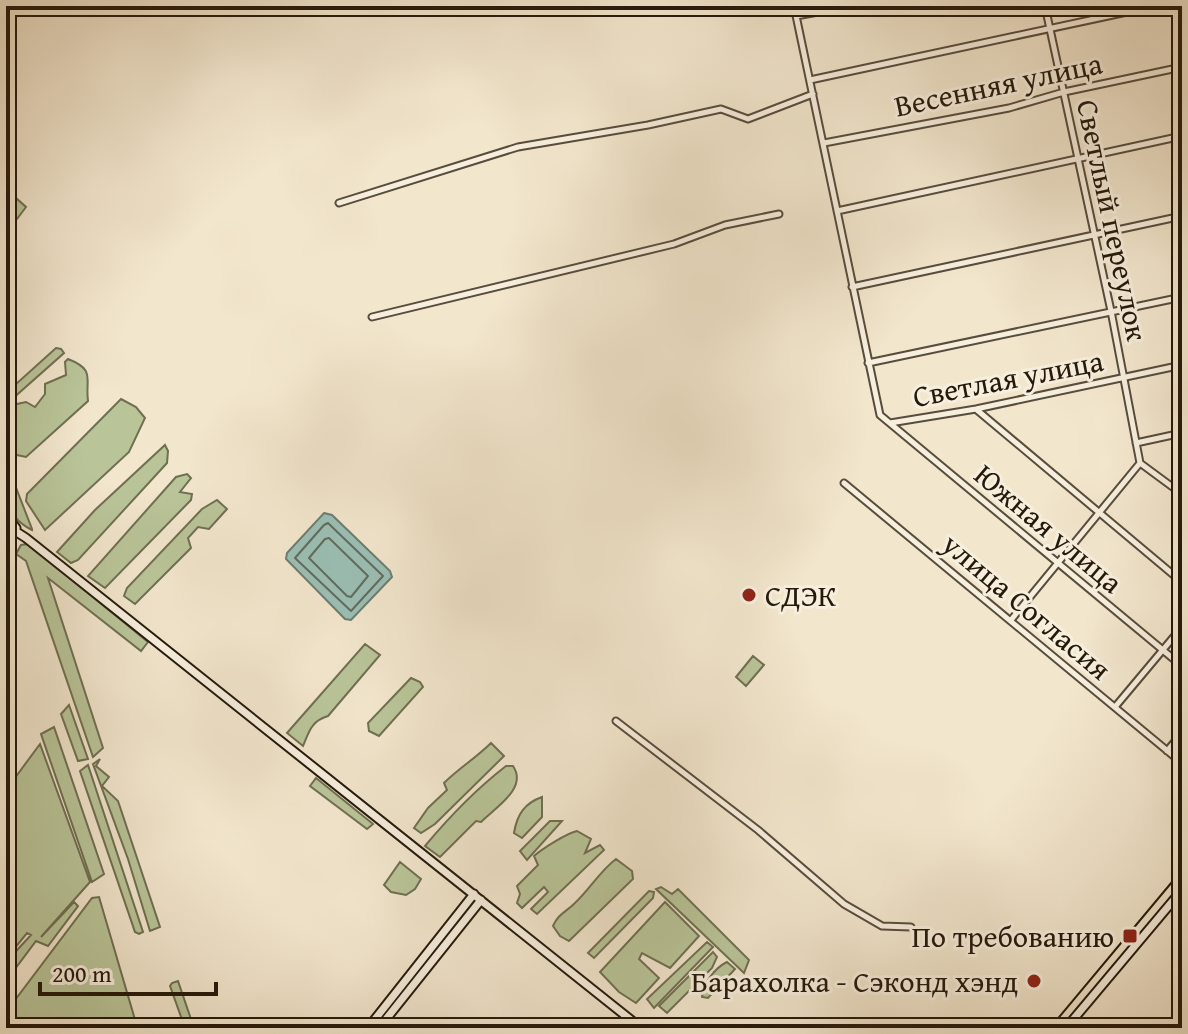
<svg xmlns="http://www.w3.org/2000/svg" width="1188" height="1034" font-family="'Gentium Book Plus',serif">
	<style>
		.green { fill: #b9c599; stroke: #6f6f52; stroke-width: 2 }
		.water { fill: #9bc0b6; stroke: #6c7d72; stroke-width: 2 }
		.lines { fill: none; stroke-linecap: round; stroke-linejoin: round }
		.shore { stroke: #606c60; stroke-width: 2 }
		.street-casing { stroke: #584c3c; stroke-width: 9 }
		.secondary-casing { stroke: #25190b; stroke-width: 11 }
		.street { stroke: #f7efde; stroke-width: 5 }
		.secondary { stroke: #f7efde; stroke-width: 7 }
		.tram { stroke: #25190b; stroke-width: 2 }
		.poi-dot { fill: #8f2418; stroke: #f7efde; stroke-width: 3 }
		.labels { text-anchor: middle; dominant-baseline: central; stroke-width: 6; stroke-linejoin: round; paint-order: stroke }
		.street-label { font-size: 30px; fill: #25190b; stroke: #f7efde }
		.poi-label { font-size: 30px; fill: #25190b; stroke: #f7efde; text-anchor: end }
	</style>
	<rect width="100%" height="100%" fill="#f2e6cd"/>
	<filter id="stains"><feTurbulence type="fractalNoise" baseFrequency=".0025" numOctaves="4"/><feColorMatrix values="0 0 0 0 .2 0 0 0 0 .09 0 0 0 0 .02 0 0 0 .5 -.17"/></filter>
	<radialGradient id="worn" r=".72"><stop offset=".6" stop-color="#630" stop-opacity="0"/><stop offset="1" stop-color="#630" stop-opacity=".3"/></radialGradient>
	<path class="green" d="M6,189L26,207L17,219L8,223L6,220Z
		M56,348L61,349L64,353L11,400L7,398L6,393Z
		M68,359C96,370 85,378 88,401L26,457L17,455L6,446V413L17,404L26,402L35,407L45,394V384L66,375L65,362Z
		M121,399L136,407L145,418L129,452L45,530L26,501L27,494Z
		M165,445L168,451L167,463L78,560L71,563L57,552L95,510Z
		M187,474L191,478L180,492L192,494L191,500L105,588L88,576L176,477Z
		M15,485L32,529V530C16,522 9,512 7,495Z
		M217,500L227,509L209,529L198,527L188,538L191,548L135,604L124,596L127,588L202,509Z
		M28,544L148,642L141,651L48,578L103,748L93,757L26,561L16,554L21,545Z
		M365,644L380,655L328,716C311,721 309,732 303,746L287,733Z
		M753,656L764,665L746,686L736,677Z
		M411,678L420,682L423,687L379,736L369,731L368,723Z
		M69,705L88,759L78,761L61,714Z
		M54,727L104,874L92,882L41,734Z
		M491,743L504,756L435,824L421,833L414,828L428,808L447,790L444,783C459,768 476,758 491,743Z
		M40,744L90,882L41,937L74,902L78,906L48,946L36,941L6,981V962L31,935L27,933L6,959V790Z
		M100,759L96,766L109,777L102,786L118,801L160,927L150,931L128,859L93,764Z
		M88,765L143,932L139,934L135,932L80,771Z
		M506,766H513C528,788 496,807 481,822L476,821L440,857L425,846C450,816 475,790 506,766Z
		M316,778L373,824L367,829L310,786Z
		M542,797V817L522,838L514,833C517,814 525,803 542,797Z
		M550,821H562L527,860L520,851Z
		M577,831L591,839L585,853L600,845L604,850L537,914L531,909L548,892L544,887L522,908L517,903L520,894L517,886L538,865L534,856C542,849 567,833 577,831Z
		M616,859L632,871L633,879L569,941L560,936L553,926C558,914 566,912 575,903C590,889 600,871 616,859Z
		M400,862L421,879L415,889L406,895L391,892L384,885Z
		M661,887L672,894L678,889L749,960L744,973L656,889Z
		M649,891L654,892L653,898L594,958L588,953Z
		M99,897L136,1023L130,1025L131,1028H6V1012L92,898Z
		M665,902L699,936L670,968L642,953L639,959L659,978L636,1003L619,992L600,972Z
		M707,942L713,947L654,1008L647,999Z
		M713,952L717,957L712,968L667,1013L659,1006Z
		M727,962L735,969L708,998L702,997C703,983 715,968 727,962Z
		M178,981L194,1028H185L170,986L172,983Z"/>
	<path class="water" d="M324,513L332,515L390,571L392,577L351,620L345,619L286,559L287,553Z"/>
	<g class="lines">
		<path class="shore" d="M328,523L383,576L351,611L295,558L324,525Z
			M329,538L368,576L351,597L347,596L309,558L325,539Z"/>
		<g class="street-casing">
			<path id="street" d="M794,6L880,415L1182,666
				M1045,6L1111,311L1140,463L1182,494
				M796,16L851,6
				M810,80L1155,6
				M824,143L1009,108L1064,92L1182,67
				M339,203L518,147L648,125L721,109L748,119L813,94
				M837,211L1182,136
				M852,287L1182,216
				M372,317L674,244L725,225L779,214
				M868,363L1182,297
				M977,410L1182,582
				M890,423L976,409L1182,365
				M1136,443L1182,433
				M844,483L1182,763
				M1011,620L1140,463
				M1115,707L1182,627
				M616,721L758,830L844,904L882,926L911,927
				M1167,751L1182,733"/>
		</g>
		<g class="secondary-casing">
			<path id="secondary" d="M6,462L9,475L6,488
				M6,515L16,528
				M6,525L26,538L641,1028
				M368,1028L474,894
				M379,1028L481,900
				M1066,1028L1182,890"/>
		</g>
		<use href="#street" class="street"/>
		<use href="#secondary" class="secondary"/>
		<path class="tram" d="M1050,1028L1182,870"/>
	</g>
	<g class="poi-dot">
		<circle cx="749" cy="595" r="8"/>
		<rect x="1122" y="928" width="16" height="16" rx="4"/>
		<circle cx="1034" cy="981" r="8"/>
	</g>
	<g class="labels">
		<g class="street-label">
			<text transform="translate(998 84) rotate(-12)">Весенняя улица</text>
			<text transform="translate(1113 220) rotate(78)">Светлый переулок</text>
			<text transform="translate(1008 378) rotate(-11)">Светлая улица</text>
			<text transform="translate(1049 528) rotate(40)">Южная улица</text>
			<text transform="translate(1027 606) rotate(40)">улица Согласия</text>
		</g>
		<g class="poi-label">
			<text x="765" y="595" text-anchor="start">СДЭК</text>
			<text x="1114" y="936">По требованию</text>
			<text x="1018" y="981">Барахолка - Сэконд хэнд</text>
		</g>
	</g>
	<rect width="1188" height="1034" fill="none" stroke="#f2e6cd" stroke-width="32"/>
	<rect x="8" y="8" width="1172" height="1018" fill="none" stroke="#25190b" stroke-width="4"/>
	<rect x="16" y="16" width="1156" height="1002" fill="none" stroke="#25190b" stroke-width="2"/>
	<path d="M40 982v12h176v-12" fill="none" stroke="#25190b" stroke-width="4"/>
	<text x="52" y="982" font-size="24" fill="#25190b" stroke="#f7efde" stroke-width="6" paint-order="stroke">200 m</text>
	<rect width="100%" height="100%" filter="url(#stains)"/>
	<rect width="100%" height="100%" fill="url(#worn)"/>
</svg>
